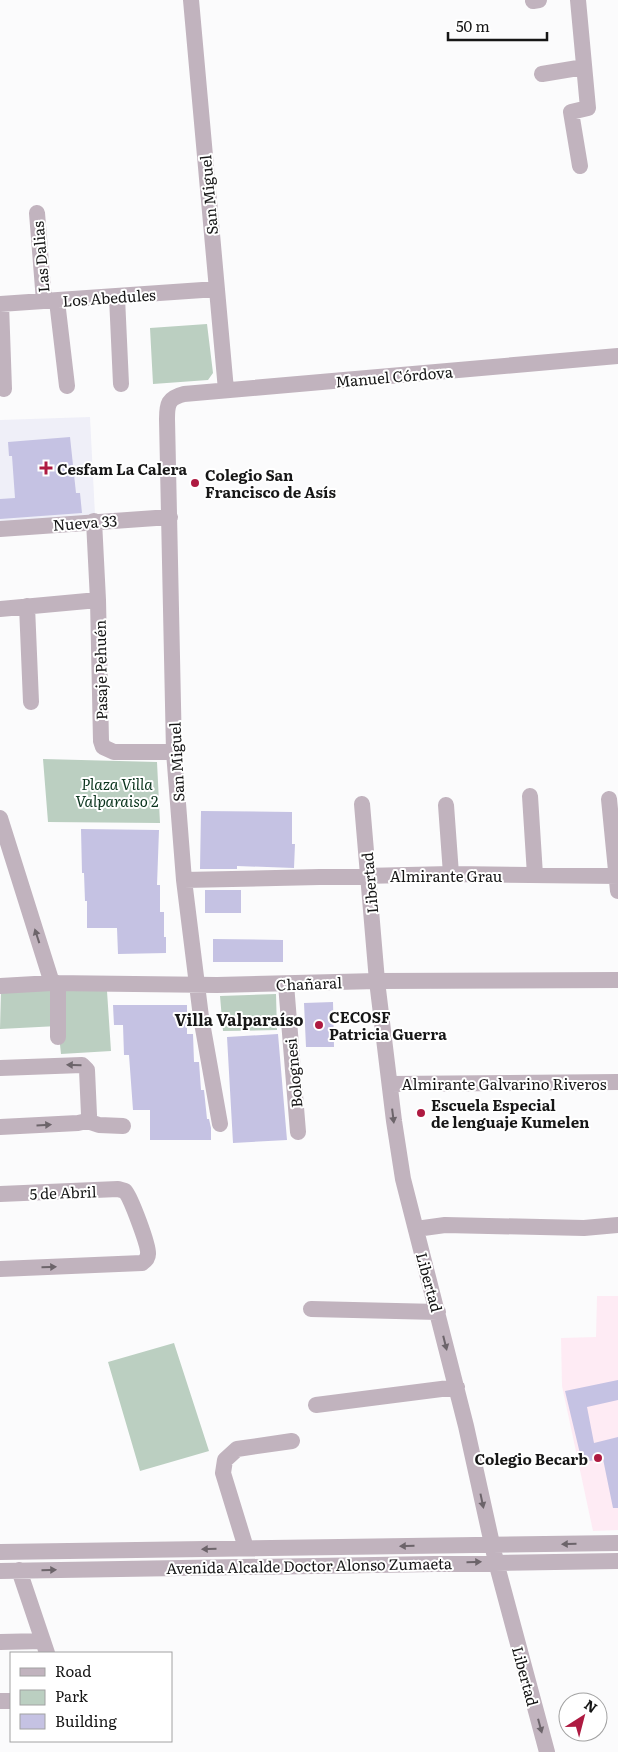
<svg xmlns="http://www.w3.org/2000/svg" width="618" height="1752" font-family="Literata,serif">
	<style>
		.built { fill: #efeff8 }
		.education { fill: #feebf4 }
		.green { fill: #bbcfc1 }
		.building { fill: #c5c2e3 }
		.lines { fill: none; stroke-linecap: round; stroke-linejoin: round }
		.minor { stroke: #c1b3be; stroke-width: 16 }
		.oneway { fill: #6c646a }
		.poi-dot { fill: #ae1a41; stroke: #fff; stroke-width: 2 }
		.labels { text-anchor: middle; dominant-baseline: central; stroke-width: 4; stroke-linejoin: round; paint-order: stroke }
		.street-label { font-size: 15px; fill: #161616; stroke: #fff }
		.poi-label { font-size: 15px; font-weight: bold; fill: #161616; stroke: #fff; text-anchor: start }
		.park-label { font-size: 15px; font-style: italic; fill: #08321b; stroke: #fff }
		.neighbourhood-label { font-size: 16px; font-weight: bold; fill: #161616; stroke: #fff }
	</style>
	<rect width="100%" height="100%" fill="#fbfbfc"/>
	<path class="built" d="M90,417L95,515L0,523V420Z"/>
	<path class="education" d="M597,1296H618V1530L593,1531L562,1386L561,1338L596,1337Z"/>
	<path class="green" d="M207,324L213,373L208,380L153,384L150,328Z
		M43,759L157,762L160,823L48,822Z
		M1,991H107L111,1051L61,1054L58,1026L0,1029Z
		M276,994L277,1030L223,1031L220,996Z
		M174,1343L209,1451L140,1471L108,1362Z"/>
	<path class="building" d="M70,437L76,493H80L82,513L0,519V499L15,498L12,456H9L8,442Z
		M201,811L292,812V844H295L294,868L237,866V869H200Z
		M81,829L159,830L157,885H160V912H164V937H166V953L118,954L117,928H87V901H85L84,873H82Z
		M205,890H241V913H205Z
		M213,939L283,940V962H213Z
		M333,1002L334,1047H306L304,1003Z
		M113,1005H187V1034H193L194,1062H199L201,1090H204L207,1119H209L211,1128V1140H150V1110H133L129,1055H124L123,1025H114Z
		M278,1034L287,1140L233,1143L227,1037Z
		M618,1380V1400L587,1407L594,1443L618,1437V1508H613L603,1459L582,1462L565,1391Z"/>
	<g class="lines">
		<path class="minor" d="M191,0L226,390
			M578,0L588,108L571,112L580,166
			M533,1L539,0
			M542,74L584,67
			M37,213L44,301
			M117,297L121,384
			M57,301L67,386
			M0,304L217,289
			M1,304L4,389
			M94,521L98,600L101,741L103,747L114,752H174
			M0,529L170,517
			M27,606L31,702
			M0,609L98,600
			M530,796L535,875
			M609,799L618,891
			M362,804L377,981L394,1121L403,1179L466,1426L496,1562L547,1752
			M446,805L451,874
			M0,818L52,983
			M184,880L451,874L618,876
			M286,984L298,1132
			M0,986L52,983L217,985L377,981L618,980
			M58,1037V983
			M0,1068L82,1065L87,1070L89,1115L87,1121
			M390,1084L618,1082
			M220,1124L201,1017L184,880L174,752L167,419C167,404 168,398 184,394L618,356
			M0,1127L78,1123L87,1121L99,1125L123,1126
			M0,1194L118,1189L125,1191C131,1198 149,1246 148,1254C148,1258 145,1261 142,1263L0,1269
			M416,1229L445,1225L584,1228L618,1225
			M311,1309L438,1312
			M316,1405L457,1387
			M246,1548L223,1473L225,1460L237,1449L292,1441
			M0,1552L618,1543
			M19,1570L47,1653
			M0,1571L618,1561
			M0,1642L43,1641
			M0,1701H11"/>
	</g>
	<defs><path id="oneway-solid" d="M-6-.8H1V-3.2L6.5 0L1 3.2V.8H-6Z" transform="scale(1.25)"/></defs>
	<g class="oneway">
		<use href="#oneway-solid" transform="translate(37 936) rotate(-108)"/>
		<use href="#oneway-solid" transform="translate(74 1065) rotate(-178)"/>
		<use href="#oneway-solid" transform="translate(393 1116) rotate(83)"/>
		<use href="#oneway-solid" transform="translate(44 1125) rotate(-3)"/>
		<use href="#oneway-solid" transform="translate(49 1267) rotate(-2)"/>
		<use href="#oneway-solid" transform="translate(445 1343) rotate(76)"/>
		<use href="#oneway-solid" transform="translate(482 1501) rotate(78)"/>
		<use href="#oneway-solid" transform="translate(569 1544) rotate(179)"/>
		<use href="#oneway-solid" transform="translate(407 1546) rotate(179)"/>
		<use href="#oneway-solid" transform="translate(209 1549) rotate(179)"/>
		<use href="#oneway-solid" transform="translate(474 1562) rotate(-1)"/>
		<use href="#oneway-solid" transform="translate(49 1570) rotate(-1)"/>
		<use href="#oneway-solid" transform="translate(540 1726) rotate(75)"/>
	</g>
	<g class="poi-dot">
		<path d="M43.5 460.5h5v5h5v5h-5v5h-5v-5h-5v-5h5z"/>
		<circle cx="195" cy="483" r="5"/>
		<circle cx="319" cy="1025" r="5"/>
		<circle cx="421" cy="1113" r="5"/>
		<circle cx="598" cy="1458" r="5"/>
	</g>
	<g class="labels">
		<g class="street-label">
			<text transform="translate(208 195) rotate(-95)">San Miguel</text>
			<text transform="translate(40 257) rotate(-95)">Las Dalias</text>
			<text transform="translate(109 297) rotate(-4)">Los Abedules</text>
			<text transform="translate(394 376) rotate(-5)">Manuel Córdova</text>
			<text transform="translate(85 522) rotate(-4)">Nueva 33</text>
			<text transform="translate(100 670) rotate(-91)">Pasaje Pehuén</text>
			<text transform="translate(176 762) rotate(-93)">San Miguel</text>
			<text x="446" y="875">Almirante Grau</text>
			<text transform="translate(369 883) rotate(-95)">Libertad</text>
			<text transform="translate(309 983) rotate(-2)">Chañaral</text>
			<text transform="translate(293 1073) rotate(-95)">Bolognesi</text>
			<text x="504" y="1083">Almirante Galvarino Riveros</text>
			<text transform="translate(63 1192) rotate(-2)">5 de Abril</text>
			<text transform="translate(430 1282) rotate(75)">Libertad</text>
			<text transform="translate(309 1565) rotate(-1)">Avenida Alcalde Doctor Alonso Zumaeta</text>
			<text transform="translate(526 1676) rotate(75)">Libertad</text>
		</g>
		<g class="poi-label">
			<text x="57" y="468">Cesfam La Calera</text>
			<text x="205" y="474">Colegio San<tspan x="205" dy="17">Francisco de Asís</tspan></text>
			<text x="329" y="1016">CECOSF<tspan x="329" dy="17">Patricia Guerra</tspan></text>
			<text x="431" y="1104">Escuela Especial<tspan x="431" dy="17">de lenguaje Kumelen</tspan></text>
			<text x="588" y="1458" text-anchor="end">Colegio Becarb</text>
		</g>
		<g class="park-label">
			<text x="117" y="783">Plaza Villa<tspan x="117" dy="17">Valparaiso 2</tspan></text>
		</g>
		<g class="neighbourhood-label">
			<text x="239" y="1019">Villa Valparaíso</text>
		</g>
	</g>
	<rect x="10" y="1652" width="162" height="90" fill="#ffffff" stroke="#a2a2a2"/>
	<rect x="20" y="1668" width="25" height="8" fill="#c1b3be" stroke="#a2a2a2"/>
	<text x="55" y="1677" font-size="15" fill="#161616">Road</text>
	<rect x="20" y="1690" width="25" height="15" fill="#bbcfc1" stroke="#a2a2a2"/>
	<text x="55" y="1702" font-size="15" fill="#161616">Park</text>
	<rect x="20" y="1714" width="25" height="15" fill="#c5c2e3" stroke="#a2a2a2"/>
	<text x="55" y="1727" font-size="15" fill="#161616">Building</text>
	<g transform="translate(583 1717) rotate(36)"><circle r="24" fill="#ffffff" stroke="#a2a2a2"/>
	<path d="M0-4L9 19L0 12L-9 19Z" fill="#ae1a41"/>
	<text y="-8" font-size="14" font-weight="bold" text-anchor="middle" fill="#161616">N</text>
	</g>
	<path d="M448 32v8h99v-8" fill="none" stroke="#161616" stroke-width="2.5"/>
	<text x="456" y="32" font-size="15" fill="#161616" stroke="#ffffff" stroke-width="4" paint-order="stroke">50 m</text>
</svg>
